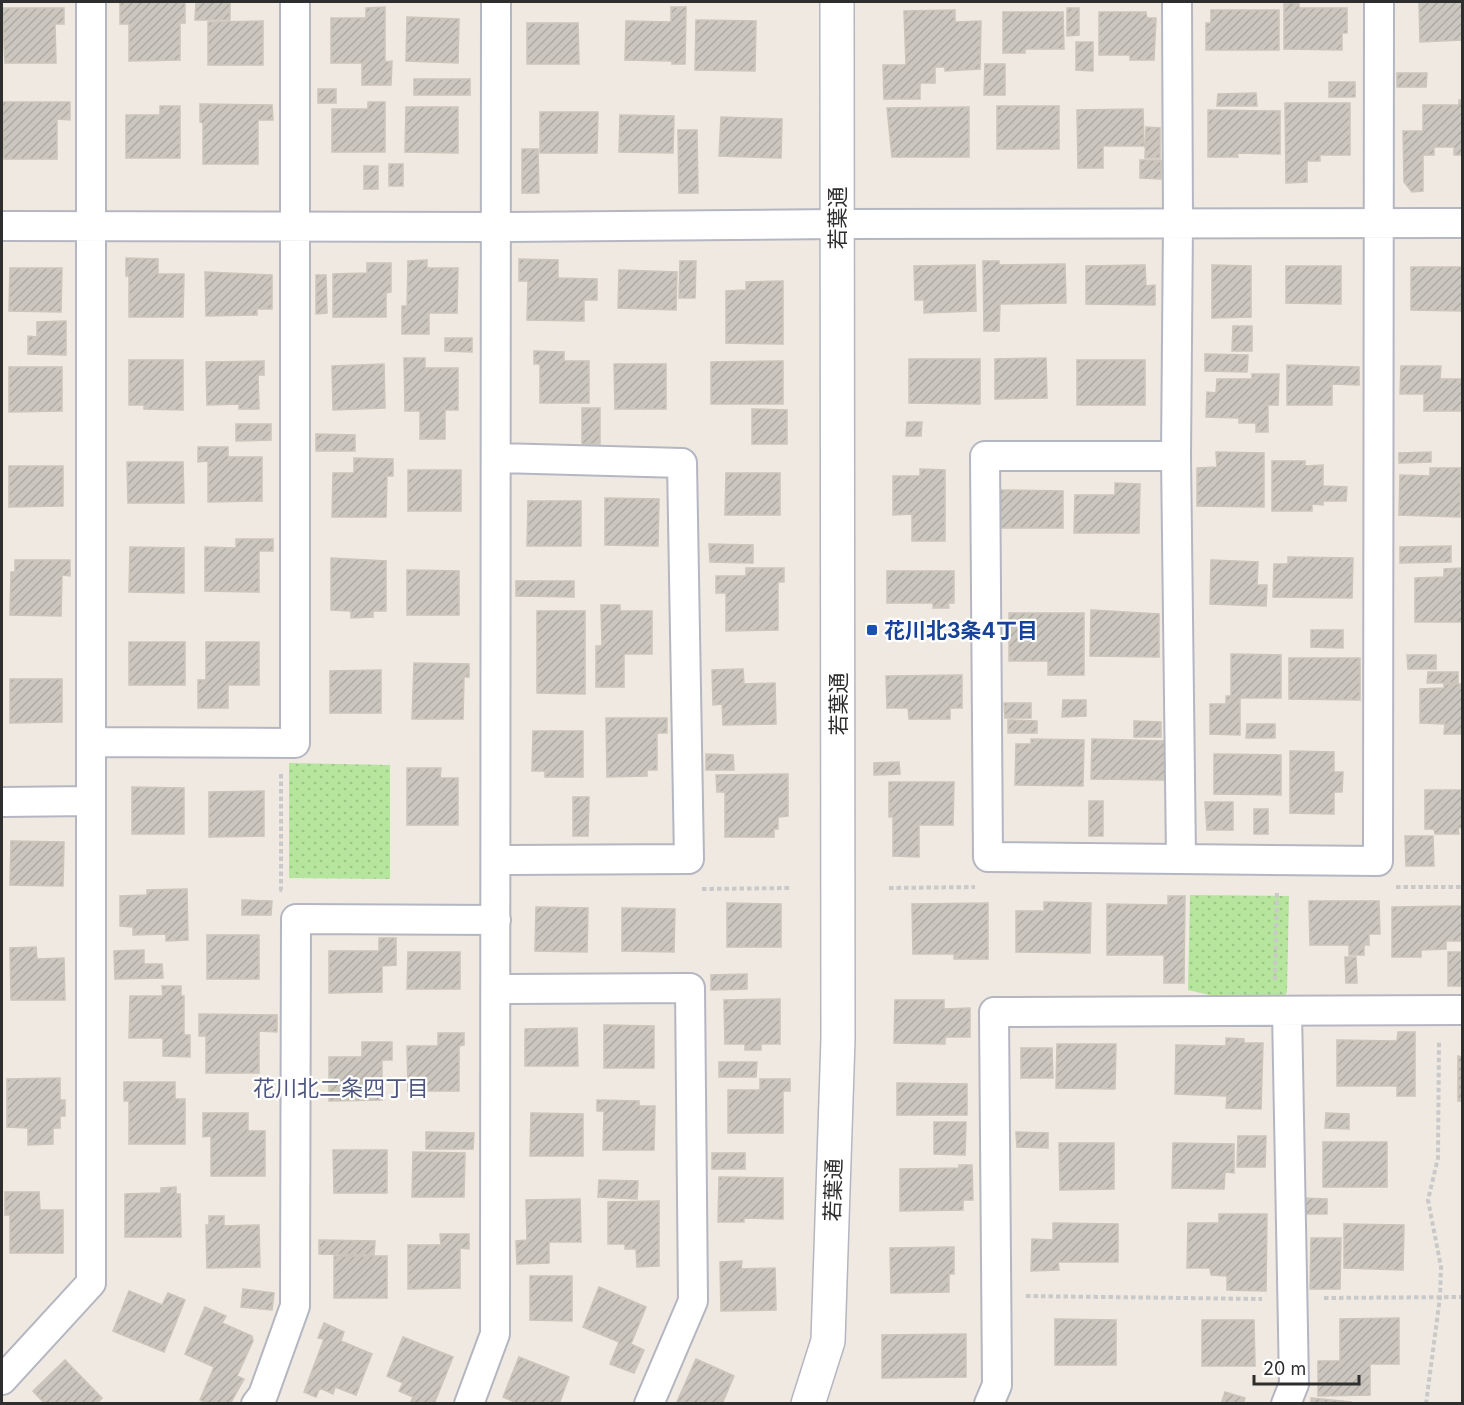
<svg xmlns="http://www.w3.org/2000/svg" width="1464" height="1405" font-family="Inter,'Noto Sans JP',sans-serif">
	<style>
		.park { fill: url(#park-dots) }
		.building { fill: url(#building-hatch); stroke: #cbc5ba; stroke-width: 1.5 }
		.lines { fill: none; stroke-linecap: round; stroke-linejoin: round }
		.minor-casing { stroke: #b4b7c1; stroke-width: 32 }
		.tertiary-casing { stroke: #b4b7c1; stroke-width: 36 }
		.path { stroke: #c9c9c9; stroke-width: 4; stroke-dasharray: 4.5 3; stroke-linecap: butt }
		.minor { stroke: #fff; stroke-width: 28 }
		.tertiary { stroke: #fff; stroke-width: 33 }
		.transit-dot { fill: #1a4fb4; stroke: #fff; stroke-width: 2 }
		.labels { text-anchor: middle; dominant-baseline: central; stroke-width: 4.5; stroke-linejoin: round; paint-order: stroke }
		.street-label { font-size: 21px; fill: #2e2e2e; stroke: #fff }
		.transit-label { font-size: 21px; font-weight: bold; fill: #164399; stroke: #fff; text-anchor: start }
		.neighbourhood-label { font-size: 22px; fill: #4d5680; stroke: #fff }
	</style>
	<defs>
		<pattern id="park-dots" width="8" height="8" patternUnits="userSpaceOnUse" patternTransform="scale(1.5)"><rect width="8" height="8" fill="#b6e59e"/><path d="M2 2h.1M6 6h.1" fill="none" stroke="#9dc588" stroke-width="1.8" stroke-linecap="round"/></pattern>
		<pattern id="building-hatch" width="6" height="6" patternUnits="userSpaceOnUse" patternTransform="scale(1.5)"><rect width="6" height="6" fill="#cbc7bf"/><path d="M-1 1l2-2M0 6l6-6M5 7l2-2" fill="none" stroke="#afaba4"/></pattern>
	</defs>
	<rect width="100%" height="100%" fill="#efe9e1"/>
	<path class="park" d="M289,763L390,765V879L289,878Z
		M1190,895L1289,896L1287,992L1275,1010L1188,990Z"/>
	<path class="building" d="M120,2H185V23H180V60L129,61V24H120Z
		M196,2H230V20H195Z
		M1419,2H1462V40L1420,42Z
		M1284,3H1299V8H1347V33H1342V50L1284,49Z
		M385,7V62L392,61L391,85H362V63H331V18H366V8Z
		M671,7H686L685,64H672V61L625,60L626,21L671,22Z
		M2,8H64V24H55L56,63H5Z
		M1067,8H1079V35L1067,36Z
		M955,10V22L981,21L980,69L945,71V67H935V83H920V99H884L883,65H906L904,11Z
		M1211,10H1279V50H1206V23H1211Z
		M1003,12H1063L1064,49H1025V53H1003Z
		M1099,12H1146L1147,18H1156L1154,60H1130V55H1099Z
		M407,17L459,19L458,63L406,61Z
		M696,20L756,21L755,71L695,70Z
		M263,21V65H208V22Z
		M527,23H578L579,64H527Z
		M1076,42H1093V71L1076,70Z
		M985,64H1005V95H984Z
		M1397,73H1427L1426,87H1397Z
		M414,79H470V95H414Z
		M1329,82H1355V97H1329Z
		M318,89H336V103H318Z
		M1256,93L1257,106H1217L1218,94Z
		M1459,100H1462V155H1454V147H1434V155H1423V191L1412,192L1404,182L1403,131H1423V105H1459Z
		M2,102H70V120L57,119V159H4Z
		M368,102H385V152H332V109H368Z
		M1285,103H1350V155H1320V161H1307V182L1286,183Z
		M200,104L272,105L273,120H258V164H203V123L200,122Z
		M160,106H180V158H126V115H160Z
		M997,106H1059V149H997Z
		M406,107H458V153L405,152Z
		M969,107V157H892L887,108Z
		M1143,109L1144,146H1103V168H1078L1077,110Z
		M1208,110L1280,111V154L1237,153L1238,157H1208Z
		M540,112H598L597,153H540Z
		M620,115L674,116L673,153L619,152Z
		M721,117L782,119L781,158L719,156Z
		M1146,127L1160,128V158H1145Z
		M678,130H697L698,193H679Z
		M522,149H538L539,193H522Z
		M1140,160H1161V179L1140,178Z
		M389,164H403V186H389Z
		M364,166H378V189H364Z
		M126,258L158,259V274H184L183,317H129V276H126Z
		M519,259L558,260V278L597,279V300H584V321L527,320L528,281H519Z
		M427,260V268H458L457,313H429V334H402V306H407L408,261Z
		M680,261H696L695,298H679Z
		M983,261H999V265L1065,264L1066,303L1000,304L999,331H984Z
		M367,263H391V292L386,293V317H333V274L367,273Z
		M975,265L976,311L924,313V300H915L914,266Z
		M1145,265L1146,286L1155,285V305L1086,304V266Z
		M1212,265L1251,266V317L1212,318Z
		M1286,266H1341V304L1286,303Z
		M1411,267H1462V311L1411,310Z
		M10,268H62L61,312L9,311Z
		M619,270L677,272L676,310L618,308Z
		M205,272L272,275V309H257V315L206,316Z
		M316,275H326L327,313L316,314Z
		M783,281V344L726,343V291L746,290V282Z
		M66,321V355L28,354V336L37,337V322Z
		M1233,326H1252V351H1232Z
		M445,338H472V352L445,351Z
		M534,351L564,352V361H589V403H540V364H534Z
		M1205,354L1248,355L1247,372L1205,371Z
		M404,358H425V368H458V410H445V439H420V411H405Z
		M1046,358L1047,398L995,399V359Z
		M909,359H980V404L909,403Z
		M129,360H183V410L144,409V405H129Z
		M1077,360H1145V405H1077Z
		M264,361V375H258L259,409H239V404L207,405L206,362Z
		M783,361V404H711V362Z
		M384,364L385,408L333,410L332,366Z
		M614,364H666V409H615Z
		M1287,365L1359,367V385L1332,384V405H1287Z
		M1401,366H1441L1440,379H1462V411H1424V394H1400Z
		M9,367H62V411L9,412Z
		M1252,374H1279L1278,405H1268V432H1256V423H1239V418L1206,417L1207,392L1216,393L1217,379H1252Z
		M582,408H600V444H582Z
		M752,409L787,410V444H752Z
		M907,422H922L921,436H906Z
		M236,424H271V440L236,441Z
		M316,434L355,435V451H316Z
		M198,447H228V457H262V501L208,502V461L198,462Z
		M1216,452L1264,453V507L1197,506V468L1217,467Z
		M1431,452V462L1399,463V453Z
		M354,458L393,459V476H387L386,517H332L333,473H354Z
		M1272,461H1305V466L1323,465V486L1347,487L1346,501H1323V505L1312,504V511H1272Z
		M127,462H183L184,503H128Z
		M9,466H63V506L9,507Z
		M1430,468H1461L1460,517L1399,515L1400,475L1430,476Z
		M920,469L945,470V541H912V514L893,515V476H920Z
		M408,470H461V511H408Z
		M726,473H780V515H725Z
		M1115,483L1140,484L1139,533H1074L1075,495H1115Z
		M998,490L1063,491V528H998Z
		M605,498L659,499L658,546L605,545Z
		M528,501H581V546H527Z
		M236,539H273V551H259V592L205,591V547L236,548Z
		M709,544L753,545V563L710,562Z
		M1451,546V562L1400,563V547Z
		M130,547L184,548V593L129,592Z
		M1288,557L1353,558L1352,598L1273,597L1274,564H1288Z
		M331,558L386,561V611H373V617L351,618V611L331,610Z
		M15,560H70V576L62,575L61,616L10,615L11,572H15Z
		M1211,560L1258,562L1257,585H1267L1266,606L1210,604Z
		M746,568H784V582H778V630L726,631V593H716V576H746Z
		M1462,568V622H1415V578L1444,577V569Z
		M407,570L459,571V615H407Z
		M887,571H954V603H948L949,608H933V603H887Z
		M516,581H574V597L516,596Z
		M601,605H620V611H652V654H624V687H596V646H602Z
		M1091,610L1159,614V657L1090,656Z
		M537,611H585V694L537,693Z
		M1009,613H1084V675H1048V661H1009Z
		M1311,630H1343V648L1311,647Z
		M129,642H185V685H129Z
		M206,642H259V685H228V708H198V680H206Z
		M1231,654L1281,655V698H1240V735L1210,734V704H1226V696H1231Z
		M1407,655H1436V669H1408Z
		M1289,658H1360V700L1289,699Z
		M414,663L469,664V677H464L463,719H412Z
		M743,669L744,684L775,683L776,724L723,725L722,704L713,705L712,670Z
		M381,670V713H330V671Z
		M1428,672H1458V683H1427Z
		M962,675V708H950V719H909L908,708H887L886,676Z
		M10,679H62V722L10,723Z
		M1444,684H1462V734H1444L1445,724L1420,723V689L1444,688Z
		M1063,700H1086V716L1062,717Z
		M1004,703H1031V718H1005Z
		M606,718H667V733H657V770H647V776L607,777Z
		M1008,720L1037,721V733H1008Z
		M1134,721L1161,722V737H1134Z
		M1247,724H1275V738H1246Z
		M533,731H583V777H545V771H532Z
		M1031,739L1084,740L1083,786L1015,785L1016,744H1031Z
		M1092,739L1166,741L1165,780L1091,779Z
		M1290,751L1334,752V772H1343L1342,792H1334V814L1290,813Z
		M706,754L733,755L734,770H706Z
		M1214,754L1281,755V795L1214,794Z
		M899,762L900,774L874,775V763Z
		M407,768H441L440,778H458V825H407Z
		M788,774V816L778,817V829H774V837H725V792H717L716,775Z
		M889,782H954L953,825H919V857L893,856V817H889Z
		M132,787L184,788V834H132Z
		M1425,790H1462V828H1458L1459,834H1435L1434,829H1425Z
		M264,791V836L209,837V792Z
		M573,797H589L588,836H573Z
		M1089,801H1103V836H1089Z
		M1205,802H1233V830H1207Z
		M1254,809H1268V834H1254Z
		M1405,836H1433L1434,866H1406Z
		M11,841L64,842L63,886L10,885Z
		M187,889L188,940L166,941V934L133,935V927L120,926V896L147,895V890Z
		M1168,896H1185L1184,983H1164V955H1107V904L1168,905Z
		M242,900L272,901L271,915H242Z
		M1309,901H1379L1380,934H1369V945H1364V955H1349V945H1310Z
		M1044,902L1091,903L1090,953L1016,952V911H1044Z
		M727,903L781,904V947H727Z
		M988,903V959H954V954H913L912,904Z
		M1462,906V941H1446V949L1421,950V957H1392V907Z
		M536,907L588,908L587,952L535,951Z
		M622,908L675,909L674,952L622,951Z
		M207,935H259V979H207Z
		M379,938H396V965L382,966V992L329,993V951H379Z
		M36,947L37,959L64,958L65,1000H11L10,948Z
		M144,950V964H162L163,978L115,979L114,951Z
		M408,952H460V989H407Z
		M1448,952H1462V986H1448Z
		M1345,957H1356L1357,983H1346Z
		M747,974V989L711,990V975Z
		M162,986H181V996H184V1035H190V1057L163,1056V1038H129L130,996H163Z
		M780,999V1044H761V1050H745V1044H725L724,1000Z
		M895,1000H944V1009L970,1008V1037H945V1044L894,1043Z
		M199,1014L277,1015V1032L259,1031V1073H206V1036H199Z
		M604,1025L654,1026V1068H604Z
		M577,1028L578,1066H525V1029Z
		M1398,1032H1415V1096H1397V1086H1337V1040L1397,1041Z
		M438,1033H464V1045L459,1046V1091H408L407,1046H438Z
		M1226,1038L1244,1039V1043H1263L1261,1109L1226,1108L1227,1096L1175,1094L1176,1045L1226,1046Z
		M362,1042H392V1060H382V1100L329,1101V1057H362Z
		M1057,1044H1116L1115,1089L1056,1088Z
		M1021,1048H1052L1053,1078H1021Z
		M1458,1056L1462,1057V1101H1458Z
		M719,1062H757L756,1077H719Z
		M60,1078V1100H65V1116H60V1128H53V1144L28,1145V1128L7,1127V1079Z
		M760,1079H790V1091H783V1133H728V1090H760Z
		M124,1082H175V1099H185V1144H129V1101H124Z
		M897,1083L967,1084V1115H897Z
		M597,1100L639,1101V1106H655L654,1150H603L604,1111H597Z
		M203,1113H248V1131H265V1176H211V1136L203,1137Z
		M531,1113L583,1114V1156H530Z
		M1326,1113L1349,1114V1129L1325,1128Z
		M934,1122H966L965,1155L934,1154Z
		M426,1132L474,1133L473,1149H426Z
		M1016,1132L1048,1133V1148L1017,1147Z
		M1238,1136H1266L1265,1167H1237Z
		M1323,1142H1387V1187H1323Z
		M1059,1143H1114V1189L1060,1190Z
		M1173,1143L1234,1144V1173L1225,1172L1224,1189L1172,1188Z
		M333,1150H387V1193H334Z
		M413,1152L465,1153L464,1197H412Z
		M712,1153H745V1169H712Z
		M959,1165H972L973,1200H963V1210L900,1211V1169L959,1168Z
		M719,1177L783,1178V1219L744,1218V1222H718Z
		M599,1180L638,1181L637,1199L598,1197Z
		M176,1187V1194H180L181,1237H125V1194L161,1193V1188Z
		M5,1192H39L40,1210H63V1253H10V1215H5Z
		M1299,1198L1327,1199V1214H1298Z
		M580,1199L581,1242H549V1263L517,1264L516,1241L527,1240L526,1200Z
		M659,1201V1266L637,1267L636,1249H625V1244H608V1202Z
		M1219,1214H1267L1266,1291L1227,1290V1276L1211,1275L1210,1268H1187L1188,1223H1219Z
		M209,1216H224V1226L259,1225L260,1267L207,1268L206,1225H209Z
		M1053,1223L1118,1224V1262H1058L1059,1270L1031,1271L1032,1239L1053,1240Z
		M1344,1224L1404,1225L1403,1270L1344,1268Z
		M440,1234H469V1249L460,1248V1288L408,1289V1245H441Z
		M1311,1238H1341L1340,1289H1310Z
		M319,1240L375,1241L374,1255L319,1254Z
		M954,1247V1274H949V1292L891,1293L890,1248Z
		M334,1256H387V1298H334Z
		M742,1261L741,1269L775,1268L776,1310L721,1311L720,1262Z
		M530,1276H572V1321L530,1320Z
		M599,1287L646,1307L631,1344L644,1350L634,1373L610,1364L619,1342L583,1327Z
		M243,1289L274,1293L272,1310L241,1307Z
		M129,1291L162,1305L168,1293L185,1300L164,1352L113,1331Z
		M205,1307L226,1316L222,1323L252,1336L253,1341L237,1376L244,1379L230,1404H208L200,1400L214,1367L185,1354Z
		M1399,1318V1364H1370V1395L1318,1396V1361H1340V1319Z
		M1055,1319L1116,1320V1365H1055Z
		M1202,1320H1254L1255,1366H1202Z
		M324,1323L344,1332L341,1341L372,1354L356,1395L335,1387L333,1394L320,1388L316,1397L304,1392L324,1339L318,1338Z
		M966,1334V1377L882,1378V1335Z
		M403,1337L453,1357L434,1404H410L413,1397L399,1391L403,1383L387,1376Z
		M519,1357L569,1377L559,1404H519L503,1397Z
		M696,1359L734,1376L722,1404H676Z
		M65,1360L102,1398L97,1404H45L33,1391Z
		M1225,1392L1245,1398L1243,1404H1221Z
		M1311,1398L1351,1402V1404H1311Z"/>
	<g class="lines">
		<g class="minor-casing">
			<path id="minor" d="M1177,2L1178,224L1176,456L1181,859
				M2,226L497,227L837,224L1462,223
				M1176,456H985L988,857L1378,861L1379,2
				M91,742L295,743V2
				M2,802L91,801
				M496,860L689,859L682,463L497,458
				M496,989L690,988L693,1301L649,1404
				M2,1380L91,1283V2
				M256,1404L263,1395L295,1306L296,919L496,920
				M469,1404L495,1334L496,2
				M989,1404L997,1385L994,1012L1462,1010
				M1286,1404L1294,1384L1287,1011"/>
		</g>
		<g class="tertiary-casing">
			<path id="tertiary" d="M808,1404L828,1341L838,1039L837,2"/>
		</g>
		<path class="path" d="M281,774V890H284
			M1396,887H1462
			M889,888L975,887
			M702,889L789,888
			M1275,980L1277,891
			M1026,1296L1262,1299
			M1324,1298L1462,1297
			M1426,1404L1440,1297L1441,1267L1428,1200L1438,1158L1439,1042"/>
		<use href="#minor" class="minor"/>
		<use href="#tertiary" class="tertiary"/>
	</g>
	<rect class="transit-dot" x="866" y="624" width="12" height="12" rx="3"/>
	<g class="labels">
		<g class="street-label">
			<text transform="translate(837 218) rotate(-90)">若葉通</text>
			<text transform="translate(838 704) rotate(-90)">若葉通</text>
			<text transform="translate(833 1190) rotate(-88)">若葉通</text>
		</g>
		<g class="transit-label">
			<text x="884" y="630">花川北3条4丁目</text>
		</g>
		<g class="neighbourhood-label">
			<text x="341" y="1088">花川北二条四丁目</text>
		</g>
	</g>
	<rect width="1464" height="1405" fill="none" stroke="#2e2e2e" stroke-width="6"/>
	<path d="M1254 1375v9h105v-9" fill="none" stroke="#2e2e2e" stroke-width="3"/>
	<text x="1263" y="1375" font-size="18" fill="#2e2e2e" stroke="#ffffff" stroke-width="4.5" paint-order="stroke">20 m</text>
</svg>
